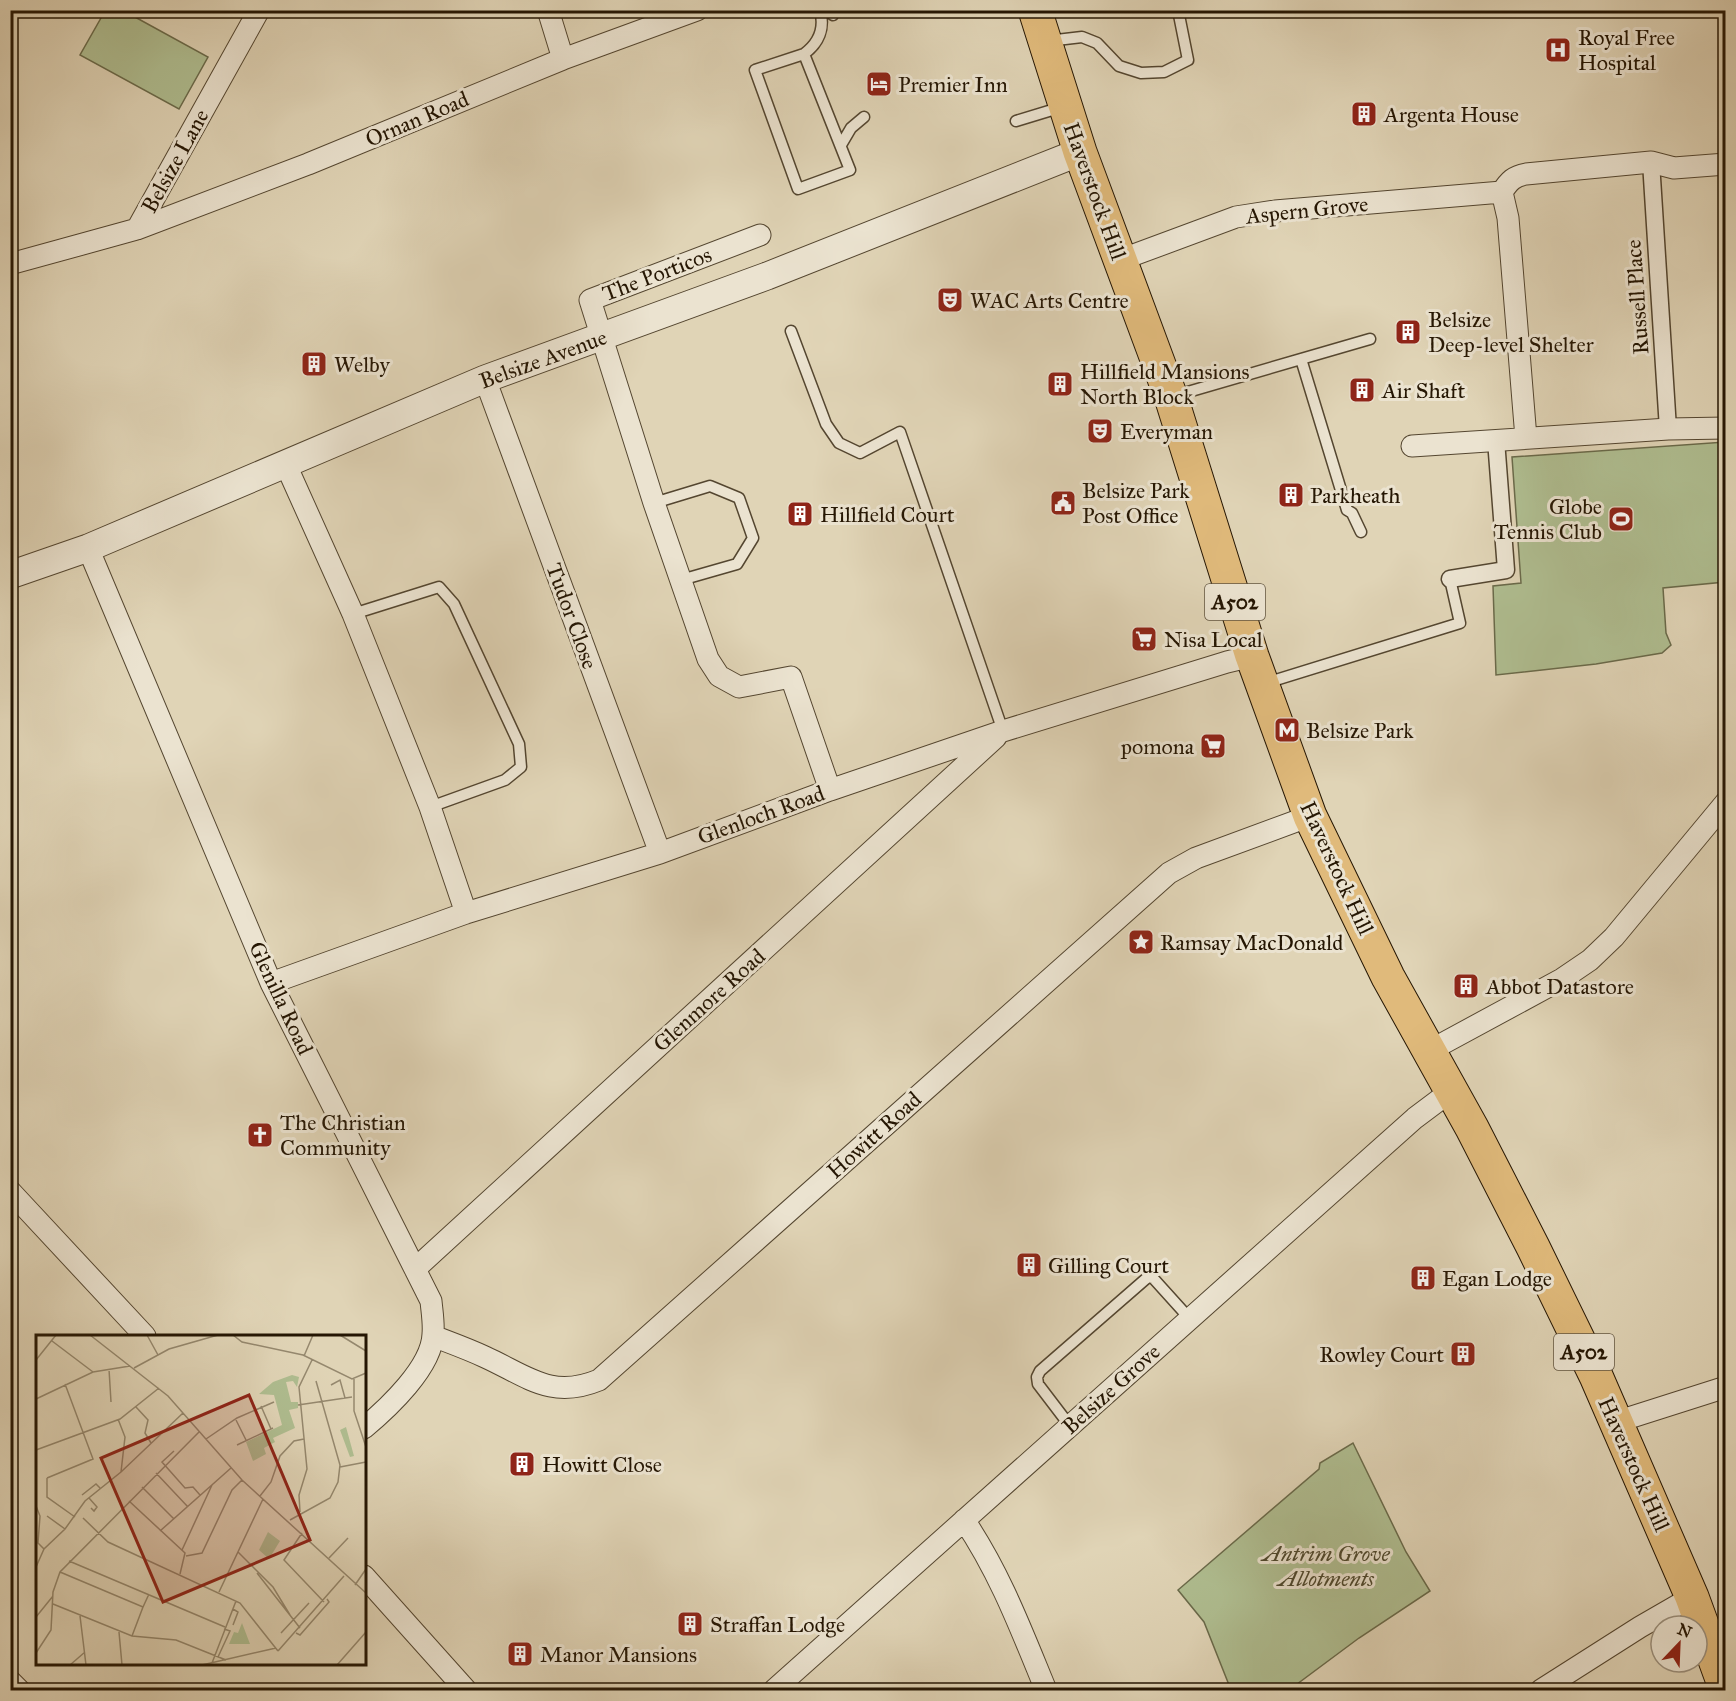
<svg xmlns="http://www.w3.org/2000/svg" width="1736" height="1701" font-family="'IM FELL Great Primer',serif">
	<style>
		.green { fill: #afbd90; stroke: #6a6a4a; stroke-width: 1.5 }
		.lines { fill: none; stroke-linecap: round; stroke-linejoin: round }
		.service-casing { stroke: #544630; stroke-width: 13 }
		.pedestrian-casing { stroke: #544630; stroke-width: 19 }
		.minor-casing { stroke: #544630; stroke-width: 23 }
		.tertiary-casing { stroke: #544630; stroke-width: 29 }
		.primary-casing { stroke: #251603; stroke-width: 35 }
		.service { stroke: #ebe3d0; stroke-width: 10 }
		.pedestrian { stroke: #ebe3d0; stroke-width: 16 }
		.minor { stroke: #ebe3d0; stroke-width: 21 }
		.tertiary { stroke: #ebe3d0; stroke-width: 27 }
		.primary { stroke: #e0ba7b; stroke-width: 33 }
		.labels { text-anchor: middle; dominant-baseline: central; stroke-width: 6; stroke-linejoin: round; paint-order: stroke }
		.shield { fill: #ebe3d0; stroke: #605440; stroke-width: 1.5 }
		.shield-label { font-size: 21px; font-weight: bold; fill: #251603 }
		.poi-label { font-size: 22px; fill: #251603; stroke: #ebe3d0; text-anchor: start }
		.street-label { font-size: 22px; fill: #251603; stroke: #ebe3d0 }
		.park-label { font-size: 22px; font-style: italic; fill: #4e482d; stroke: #ebe3d0 }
		.inset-road { fill: none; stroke: #95886e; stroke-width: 1.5 }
		.view { fill: #8f2418; fill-opacity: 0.15; stroke: #8f2418; stroke-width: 3 }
		.inset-edge { fill: none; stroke: #251603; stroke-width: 3 }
	</style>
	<rect width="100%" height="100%" fill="#e0d4b6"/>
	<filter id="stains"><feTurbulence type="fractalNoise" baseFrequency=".00333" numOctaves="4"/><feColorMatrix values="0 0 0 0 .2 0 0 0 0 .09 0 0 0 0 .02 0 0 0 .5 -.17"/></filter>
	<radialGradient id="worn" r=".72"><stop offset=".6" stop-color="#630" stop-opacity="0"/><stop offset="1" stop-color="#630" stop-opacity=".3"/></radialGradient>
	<path class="green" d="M124,11L208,57L179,109L80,55L105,11Z
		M1725,442V582L1663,588L1666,633L1671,645L1662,653L1596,664L1496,675L1493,586L1521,583L1512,457Z
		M1353,1443L1406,1552L1430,1591L1359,1638L1289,1690H1231L1204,1622L1178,1590L1319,1469L1320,1463Z"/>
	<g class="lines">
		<g class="service-casing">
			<path id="service" d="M831,10L833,15
				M1048,41L1082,37L1097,43L1119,66L1141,73L1164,72L1188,60L1178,10
				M804,54L850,170L798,189L755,70Z
				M804,54C819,43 825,28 820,10
				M1016,121L1062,107
				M841,145L851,128L864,117
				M791,331L826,424L839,443L860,453L900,432L1003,731
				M1301,359L1370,339
				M1174,396L1301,359L1347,510L1352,513L1361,532
				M654,503L710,486L739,498L753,538L737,564L681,580
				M353,614L439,587L454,604L519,744L521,767L505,780L430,807
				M1266,683L1460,623L1450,579
				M1070,1426L1038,1384L1037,1377L1040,1371L1148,1277L1153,1278L1190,1319"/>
		</g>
		<g class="pedestrian-casing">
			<path id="pedestrian" d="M1651,162L1668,429
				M1450,579L1506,570L1496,440"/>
		</g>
		<g class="minor-casing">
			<path id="minor" d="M548,10L563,59
				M137,229L259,10
				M760,235L590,300L654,503L708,659L719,676L739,687L791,677L830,790
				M1120,260L1236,217L1275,211L1502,192
				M10,264L137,229L308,164L563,59L697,10
				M485,379L660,853
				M1526,438L1508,218L1502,192C1509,181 1514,176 1526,174L1651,162L1674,168L1726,164
				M1412,446L1668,429L1726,428
				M286,465L353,614L430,807L466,913
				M88,548L271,983L431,1301C432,1312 434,1323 433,1334C432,1367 388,1408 364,1428
				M271,983L466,913L660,853L830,790L1003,731L1227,662L1252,656
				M1429,1051L1562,979L1590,960L1614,937L1726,802
				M10,1191L145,1336
				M415,1269L996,737
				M433,1336C451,1343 468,1349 485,1357C527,1376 551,1400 599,1380L1169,873L1196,858L1310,816
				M1616,1422L1726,1387
				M964,1520C1000,1573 1022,1632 1046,1690
				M364,1576L466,1690
				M10,1681L19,1690
				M774,1690L1415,1118L1451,1091
				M1541,1690L1640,1627L1692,1597"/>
		</g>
		<g class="tertiary-casing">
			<path id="tertiary" d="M10,575L88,548L485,379L767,276L1080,152"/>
		</g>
		<g class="primary-casing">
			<path id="primary" d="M1035,10L1080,152L1171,397L1252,656L1310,816L1388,977L1472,1128L1533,1247L1596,1376L1692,1597L1726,1690"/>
		</g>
		<use href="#service" class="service"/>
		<use href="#pedestrian" class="pedestrian"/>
		<use href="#minor" class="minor"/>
		<use href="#tertiary" class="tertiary"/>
		<use href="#primary" class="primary"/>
	</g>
	<defs>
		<g id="hospital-square" transform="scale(1.35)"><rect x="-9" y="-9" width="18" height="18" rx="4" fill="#8f2418" stroke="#ebe3d0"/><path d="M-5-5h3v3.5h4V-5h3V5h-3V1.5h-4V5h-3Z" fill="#fff"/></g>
		<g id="hotel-square" transform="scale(1.35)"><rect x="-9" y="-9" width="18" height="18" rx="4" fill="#8f2418" stroke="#ebe3d0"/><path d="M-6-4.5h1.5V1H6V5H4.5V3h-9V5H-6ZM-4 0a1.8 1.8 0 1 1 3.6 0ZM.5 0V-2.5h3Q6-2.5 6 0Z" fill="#fff"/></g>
		<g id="building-square" transform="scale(1.35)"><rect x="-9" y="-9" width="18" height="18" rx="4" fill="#8f2418" stroke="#ebe3d0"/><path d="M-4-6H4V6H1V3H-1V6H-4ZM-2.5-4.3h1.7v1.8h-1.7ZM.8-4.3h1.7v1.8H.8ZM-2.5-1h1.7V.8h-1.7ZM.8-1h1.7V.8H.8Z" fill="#fff"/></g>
		<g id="theatre-square" transform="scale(1.35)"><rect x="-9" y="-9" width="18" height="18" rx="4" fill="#8f2418" stroke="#ebe3d0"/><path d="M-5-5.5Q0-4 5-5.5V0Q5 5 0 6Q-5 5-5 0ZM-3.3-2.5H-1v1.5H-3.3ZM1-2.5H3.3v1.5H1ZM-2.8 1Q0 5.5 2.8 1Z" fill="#fff"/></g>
		<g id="civic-square" transform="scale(1.35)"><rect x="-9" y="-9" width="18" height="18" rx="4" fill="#8f2418" stroke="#ebe3d0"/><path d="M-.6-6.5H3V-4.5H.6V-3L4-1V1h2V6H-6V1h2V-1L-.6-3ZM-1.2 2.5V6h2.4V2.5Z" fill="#fff"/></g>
		<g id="stadium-square" transform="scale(1.35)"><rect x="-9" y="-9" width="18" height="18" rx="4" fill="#8f2418" stroke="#ebe3d0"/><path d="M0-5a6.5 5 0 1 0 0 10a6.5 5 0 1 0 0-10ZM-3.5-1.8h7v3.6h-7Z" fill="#fff"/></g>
		<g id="supermarket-square" transform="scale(1.35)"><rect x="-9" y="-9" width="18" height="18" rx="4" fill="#8f2418" stroke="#ebe3d0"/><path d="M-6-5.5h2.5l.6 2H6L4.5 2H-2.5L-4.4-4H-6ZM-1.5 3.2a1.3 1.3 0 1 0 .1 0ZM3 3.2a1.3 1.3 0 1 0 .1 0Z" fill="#fff"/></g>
		<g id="metro-square" transform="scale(1.35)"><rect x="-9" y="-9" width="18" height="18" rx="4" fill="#8f2418" stroke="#ebe3d0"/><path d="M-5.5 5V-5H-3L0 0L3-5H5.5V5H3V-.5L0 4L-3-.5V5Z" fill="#fff"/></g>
		<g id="sight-square" transform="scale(1.35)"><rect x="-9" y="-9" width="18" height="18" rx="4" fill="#8f2418" stroke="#ebe3d0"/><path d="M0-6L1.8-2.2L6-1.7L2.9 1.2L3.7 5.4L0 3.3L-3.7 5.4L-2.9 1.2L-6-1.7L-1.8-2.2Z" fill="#fff"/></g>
		<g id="church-square" transform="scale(1.35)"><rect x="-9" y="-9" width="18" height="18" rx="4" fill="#8f2418" stroke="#ebe3d0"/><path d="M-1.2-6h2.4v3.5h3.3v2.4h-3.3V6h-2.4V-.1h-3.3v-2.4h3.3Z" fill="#fff"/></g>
	</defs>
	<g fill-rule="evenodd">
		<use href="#hospital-square" x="1558" y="50"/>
		<use href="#hotel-square" x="879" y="84"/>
		<use href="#building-square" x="1364" y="114"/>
		<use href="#theatre-square" x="950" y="300"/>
		<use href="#building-square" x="1408" y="332"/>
		<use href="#building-square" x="314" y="364"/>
		<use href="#building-square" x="1060" y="384"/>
		<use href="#building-square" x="1362" y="390"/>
		<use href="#theatre-square" x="1100" y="431"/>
		<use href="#building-square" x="1291" y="495"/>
		<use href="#civic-square" x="1063" y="503"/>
		<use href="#building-square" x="800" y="514"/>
		<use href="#stadium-square" x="1621" y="519"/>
		<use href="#supermarket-square" x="1144" y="639"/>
		<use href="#metro-square" x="1287" y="730"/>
		<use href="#supermarket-square" x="1213" y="746"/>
		<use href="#sight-square" x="1141" y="942"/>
		<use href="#building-square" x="1466" y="986"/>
		<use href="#church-square" x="260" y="1135"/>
		<use href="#building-square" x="1029" y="1265"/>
		<use href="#building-square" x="1423" y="1278"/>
		<use href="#building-square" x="1463" y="1354"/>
		<use href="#building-square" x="522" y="1464"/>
		<use href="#building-square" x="690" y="1624"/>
		<use href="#building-square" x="520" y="1654"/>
	</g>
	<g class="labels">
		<g class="shield">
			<rect x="1205" y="584" width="60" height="36" rx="4.5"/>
			<rect x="1554" y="1334" width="60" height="36" rx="4.5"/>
		</g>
		<g class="shield-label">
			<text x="1235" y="602">A502</text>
			<text x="1584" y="1352">A502</text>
		</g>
		<g class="poi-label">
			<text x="1578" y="37">Royal Free<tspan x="1578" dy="25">Hospital</tspan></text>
			<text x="898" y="84">Premier Inn</text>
			<text x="1384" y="114">Argenta House</text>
			<text x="970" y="300">WAC Arts Centre</text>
			<text x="1428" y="319">Belsize<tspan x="1428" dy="25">Deep-level Shelter</tspan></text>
			<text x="334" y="364">Welby</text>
			<text x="1080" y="371">Hillfield Mansions<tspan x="1080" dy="25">North Block</tspan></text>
			<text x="1382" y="390">Air Shaft</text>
			<text x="1120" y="431">Everyman</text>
			<text x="1082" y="490">Belsize Park<tspan x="1082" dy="25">Post Office</tspan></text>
			<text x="1310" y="495">Parkheath</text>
			<text x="1602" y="506" text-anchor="end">Globe<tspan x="1602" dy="25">Tennis Club</tspan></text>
			<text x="820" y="514">Hillfield Court</text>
			<text x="1164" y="639">Nisa Local</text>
			<text x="1306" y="730">Belsize Park</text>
			<text x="1194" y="746" text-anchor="end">pomona</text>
			<text x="1160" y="942">Ramsay MacDonald</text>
			<text x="1486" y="986">Abbot Datastore</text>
			<text x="280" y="1122">The Christian<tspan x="280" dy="25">Community</tspan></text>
			<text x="1048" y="1265">Gilling Court</text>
			<text x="1442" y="1278">Egan Lodge</text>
			<text x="1444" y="1354" text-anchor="end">Rowley Court</text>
			<text x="542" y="1464">Howitt Close</text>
			<text x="710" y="1624">Straffan Lodge</text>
			<text x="540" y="1654">Manor Mansions</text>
		</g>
		<g class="street-label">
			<text transform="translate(417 119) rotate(-23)">Ornan Road</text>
			<text transform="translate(175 161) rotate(-61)">Belsize Lane</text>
			<text transform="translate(1095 191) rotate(70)">Haverstock Hill</text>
			<text transform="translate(1307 210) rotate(-6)">Aspern Grove</text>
			<text transform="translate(657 274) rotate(-21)">The Porticos</text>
			<text transform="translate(1637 297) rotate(-94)">Russell Place</text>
			<text transform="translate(543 359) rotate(-20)">Belsize Avenue</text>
			<text transform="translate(572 616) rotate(70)">Tudor Close</text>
			<text transform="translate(761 815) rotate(-20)">Glenloch Road</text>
			<text transform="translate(1337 868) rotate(65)">Haverstock Hill</text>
			<text transform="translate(281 998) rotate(65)">Glenilla Road</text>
			<text transform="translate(709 1000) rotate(-42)">Glenmore Road</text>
			<text transform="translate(874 1135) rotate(-42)">Howitt Road</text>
			<text transform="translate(1111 1389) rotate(-42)">Belsize Grove</text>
			<text transform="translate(1634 1464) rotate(66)">Haverstock Hill</text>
		</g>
		<g class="park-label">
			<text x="1326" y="1553">Antrim Grove<tspan x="1326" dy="25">Allotments</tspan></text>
		</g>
	</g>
	<g transform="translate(36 1335)">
		<rect width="330" height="330" fill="#e0d4b6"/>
		<path d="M256,40L263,42L261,52L257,46L250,47L255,67H262V73L253,75L259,93L237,103L239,107L228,113L230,119L217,126L210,107L246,90L238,60L223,59L237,47ZM310,92L318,121L314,122L304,95ZM232,197L244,206L233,224L223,215ZM206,288L214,309H193L198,297L202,298Z" fill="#afbd90"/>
		<path class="inset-road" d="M54,0L132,61L206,145L330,258M111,0L122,20M197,0L206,7L267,20L316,44L330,38M304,0L330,16M16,6L57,37M268,21L277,0M0,25L20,0M98,33L133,14L182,0M73,34L75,67M318,44V76L330,112M295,50L304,45L309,63M0,64L57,37L94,31M262,70L316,62M225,71L235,94M100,72L112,85L109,98L115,108M82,84L89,102L85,137M200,85L210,105M170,104L201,83L238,67M201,110L237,93M0,115L84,84L123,53M138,116L126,127L149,153L157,152L164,160M304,132L330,127M120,138L152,172M11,143L57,124L29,49M11,143V162L39,182M106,152L138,184M46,160L60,149L64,153M224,161L235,147L244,121L258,106L268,104M53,163L61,172L58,176L55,173M93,166L149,218L144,239M0,171L4,181L2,208L8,214M264,177L263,160L271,134L263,52L276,25M11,181L29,194M47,183L72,207L204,268L242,316M254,185L294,163L302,147L304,130L280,46M124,196L195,133M266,198L248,225L288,267M146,215L176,150M202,217L237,252L254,280M150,221L166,218L196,155L206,145M293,223L312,203M33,226L189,292M0,232L8,214L29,194L49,166L85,137L147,78M24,237L107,272L113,259M221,238L264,293M319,250L330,234M183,257L227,164M17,269L96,301L140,305L190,325M44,281L50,330M0,282L17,261M197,290L202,277L197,274M83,297L86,330M245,298L273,268M260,298L264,300L293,267L291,264M96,301L107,272M242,316L308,241M0,318L15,295L17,257L24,237L163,97M182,322L194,296L188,294M176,328L200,266M34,330L49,317M166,330L240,313M301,330L330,297"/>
		<path class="view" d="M213,60L274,205L127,267L65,123Z"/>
		<rect width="330" height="330" class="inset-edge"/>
	</g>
	<rect width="1736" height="1701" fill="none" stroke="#e0d4b6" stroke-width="36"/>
	<rect x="12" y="12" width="1712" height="1677" fill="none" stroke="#251603" stroke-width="3"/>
	<rect x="18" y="18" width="1700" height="1665" fill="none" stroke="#251603" stroke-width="1.5"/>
	<g transform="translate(1679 1644) rotate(23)"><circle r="28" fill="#ebe3d0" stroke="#9c917e" stroke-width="1.5"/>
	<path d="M0-4.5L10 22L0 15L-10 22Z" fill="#8f2418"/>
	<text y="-9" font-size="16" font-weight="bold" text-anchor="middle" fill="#251603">N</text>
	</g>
	<rect width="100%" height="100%" filter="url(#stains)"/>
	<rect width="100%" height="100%" fill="url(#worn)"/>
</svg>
